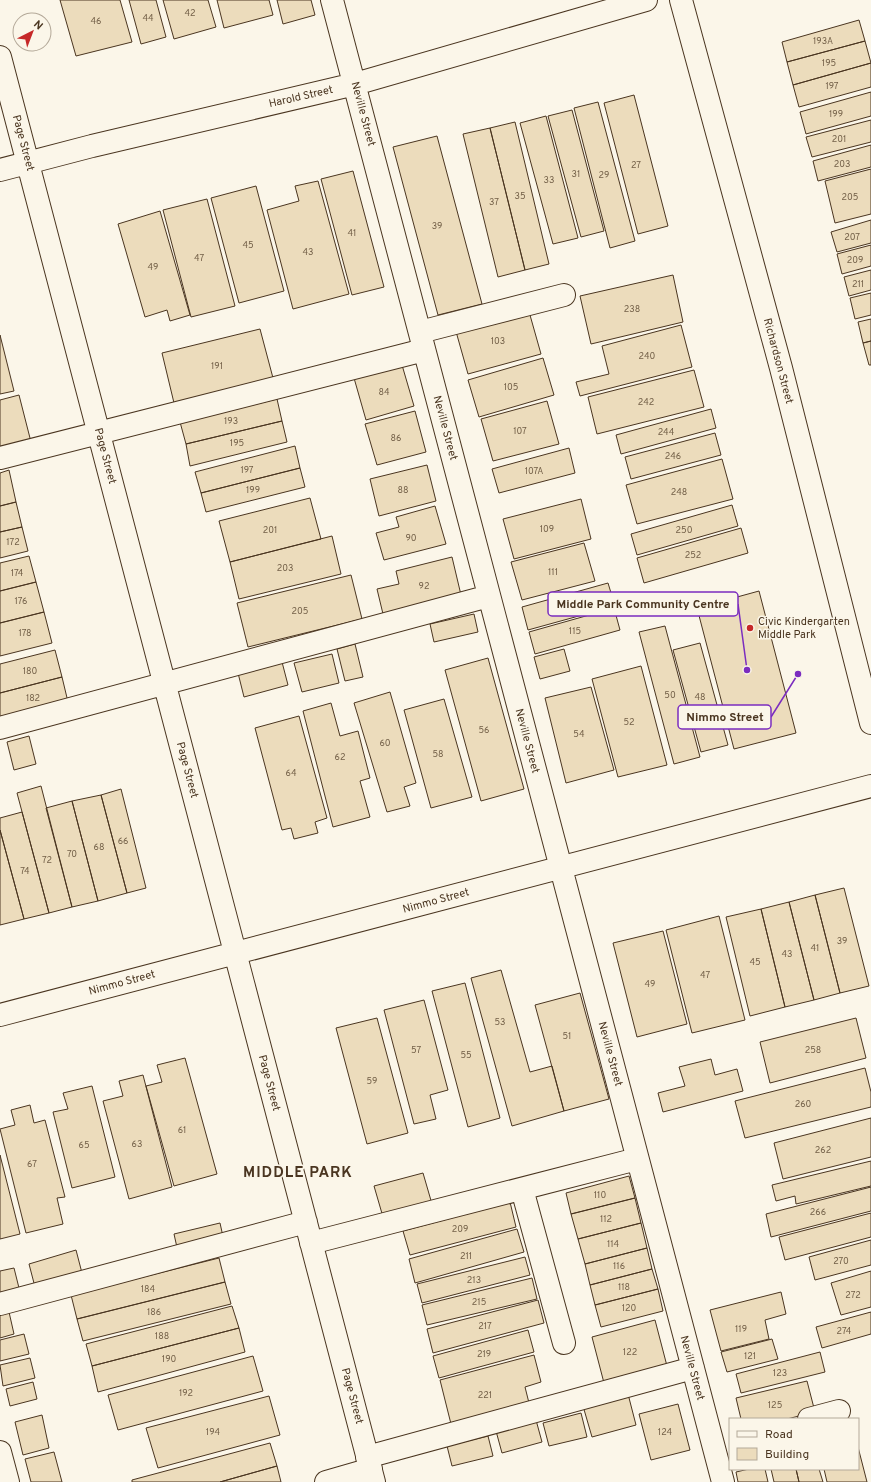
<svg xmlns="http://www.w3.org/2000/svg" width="871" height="1482" font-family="Overpass,sans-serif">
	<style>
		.building { fill: #ecdcbc; stroke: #4a3520 }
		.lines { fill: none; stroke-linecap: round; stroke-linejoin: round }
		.minor-casing { stroke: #4a3520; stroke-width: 24 }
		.minor { stroke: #fbf6e9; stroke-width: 22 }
		.poi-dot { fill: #c62828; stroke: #fbf6e9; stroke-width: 1.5 }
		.labels { text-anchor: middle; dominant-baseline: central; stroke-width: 3; stroke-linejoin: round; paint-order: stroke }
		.number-label { font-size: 9px; fill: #725f47 }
		.street-label { font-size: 11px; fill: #4a3520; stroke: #fbf6e9 }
		.poi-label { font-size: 11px; fill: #4a3520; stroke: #fbf6e9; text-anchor: start }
		.district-label { font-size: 15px; font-weight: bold; letter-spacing: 1px; fill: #4a3520; stroke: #fbf6e9 }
		.leader { fill: none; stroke: #7b2cbf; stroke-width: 1.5 }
		.callout-dot { fill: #7b2cbf; stroke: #fbf6e9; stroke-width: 1.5 }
		.callout { fill: #fbf6e9; stroke: #7b2cbf; stroke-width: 1.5 }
		.callout-label { font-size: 12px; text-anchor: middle; font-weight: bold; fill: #4a3520 }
	</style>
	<rect width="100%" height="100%" fill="#fbf6e9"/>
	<path class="building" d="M60,0H120L132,42L76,56Z
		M129,0H156L166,37L141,44Z
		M163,0H208L216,27L174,39Z
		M217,0H269L273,15L224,28Z
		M277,0H311L315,15L283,24Z
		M859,20L865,41L787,62L782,42Z
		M865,41L871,63L793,85L787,62Z
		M871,63V87L799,107L793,85Z
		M871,92V116L806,134L800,112Z
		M634,95L668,226L638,234L604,103Z
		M598,102L635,241L610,248L574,108Z
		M572,110L604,231L581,237L548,116Z
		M546,116L578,238L553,244L520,123Z
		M871,120V142L812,157L806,137Z
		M515,122L549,264L525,270L490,128Z
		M490,128L525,270L498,277L463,134Z
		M437,136L482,304L438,315L393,147Z
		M871,145V167L818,181L813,161Z
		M871,169V214L835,223L825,181Z
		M353,171L384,287L352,295L321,179Z
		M318,181L349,294L293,309L267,210L299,201L295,186Z
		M256,186L284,291L239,303L211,198Z
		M207,199L235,306L191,317L163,210Z
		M160,211L190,315L170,321L167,310L145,317L118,224Z
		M871,220V243L837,252L831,232Z
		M871,245V266L842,274L837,254Z
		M871,270V290L849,296L844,277Z
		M673,275L683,322L591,344L580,296Z
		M871,293V315L855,319L850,298Z
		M528,308L541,354L468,374L455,328Z
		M871,319V341L863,343L858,322Z
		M681,325L692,367L580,396L576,382L609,374L602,346Z
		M260,329L273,378L174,403L162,353Z
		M0,335L14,391L0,394Z
		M871,341V365H869L863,343Z
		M543,358L554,395L479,417L468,380Z
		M402,365L414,406L366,420L354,378Z
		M694,370L704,407L597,434L588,397Z
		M19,395L31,442L0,450V400Z
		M277,399L282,421L186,444L180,422Z
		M547,401L559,444L493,461L481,419Z
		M711,409L716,428L621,454L616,435Z
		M415,411L426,452L377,465L365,424Z
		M282,421L287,442L190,466L186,444Z
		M715,433L721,455L631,479L625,457Z
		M295,446L300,468L201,493L195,472Z
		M569,448L575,473L499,493L492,469Z
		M722,459L733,499L637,524L626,485Z
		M427,465L436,501L379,516L370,479Z
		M300,468L305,487L206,512L201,493Z
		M9,470L16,502L0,506V473Z
		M310,498L321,539L230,562L219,521Z
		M581,499L591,539L514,559L503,519Z
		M16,502L22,527L0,532V506Z
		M732,505L738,526L637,555L631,534Z
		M435,506L446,544L384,560L376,533L399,527L396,517Z
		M22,527L28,551L0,558V532Z
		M741,528L748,553L644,583L637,558Z
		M332,536L341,574L239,599L230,562Z
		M584,543L595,581L522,600L511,562Z
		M29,556L36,582L0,591V563Z
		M452,557L461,595L383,614L377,589L399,584L396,571Z
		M351,575L362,619L248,647L237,603Z
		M36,582L44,612L0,623V591Z
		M608,583L615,606L528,630L522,607Z
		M759,591L796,733L734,749L697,608Z
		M614,608L620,630L535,654L529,632Z
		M44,612L52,643L0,656V623Z
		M474,614L478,632L434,642L430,624Z
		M665,626L700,757L674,764L639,632Z
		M700,643L728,745L701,752L673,650Z
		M355,644L363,677L345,681L337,649Z
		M564,649L570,671L540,679L534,657Z
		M55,650L62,677L0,693V664Z
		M332,654L339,683L302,692L294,663Z
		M488,658L524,789L481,801L445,670Z
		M282,662L288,685L244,697L238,673Z
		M641,666L667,765L618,777L592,679Z
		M62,677L68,702L0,720V693Z
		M591,687L614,770L566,783L545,698Z
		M390,692L416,783L404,787L410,806L387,812L354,703Z
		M444,699L472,797L431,808L404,710Z
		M331,703L340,736L358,731L370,778L360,781L370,817L333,827L303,711Z
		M299,716L327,818L315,822L318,833L294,839L291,828L282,830L255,728Z
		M29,736L36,764L14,770L7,742Z
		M41,786L72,907L49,913L17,793Z
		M121,789L146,888L127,893L101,795Z
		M101,795L127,893L98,901L72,801Z
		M72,801L98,901L72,907L46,808Z
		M22,812L49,913L24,919L0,830V818Z
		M0,830L24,919L0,925Z
		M844,888L869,986L840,993L815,895Z
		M815,895L840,993L814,1000L789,902Z
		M789,902L814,1000L785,1007L761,909Z
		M761,909L785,1007L750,1016L726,917Z
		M719,916L745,1020L692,1033L666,930Z
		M663,931L687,1024L637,1037L613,943Z
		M501,970L530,1072L552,1066L564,1111L512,1126L471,978Z
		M465,983L500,1118L468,1127L432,991Z
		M580,993L609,1099L564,1111L535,1005Z
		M424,1000L448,1090L430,1095L436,1119L414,1124L384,1010Z
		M377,1018L408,1133L367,1144L336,1028Z
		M856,1018L866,1058L770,1083L760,1042Z
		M185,1058L217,1174L174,1186L146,1086L162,1082L157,1065Z
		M711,1059L715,1075L737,1069L743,1091L663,1112L658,1093L685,1086L679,1067Z
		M865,1068L871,1092V1107L745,1138L735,1101Z
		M143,1075L172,1187L129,1199L103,1101L123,1096L119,1081Z
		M92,1086L115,1177L72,1188L53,1112L68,1109L63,1093Z
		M30,1105L34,1123L45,1120L65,1197L57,1198L63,1224L26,1233L0,1129L15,1125L11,1110Z
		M871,1118V1157L783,1179L774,1143Z
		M0,1155L20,1234L0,1239Z
		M871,1161V1186L796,1204L795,1196L776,1201L772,1185Z
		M423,1173L432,1204L383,1217L374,1186Z
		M629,1176L635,1198L571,1214L566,1193Z
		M871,1187V1211L771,1237L766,1214Z
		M635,1198L641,1223L578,1239L571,1214Z
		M510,1202L516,1227L410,1255L403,1231Z
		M871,1213V1237L785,1260L779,1237Z
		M220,1223L224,1241L178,1252L174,1234Z
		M641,1223L647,1248L585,1264L578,1239Z
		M517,1229L524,1252L415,1283L409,1259Z
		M871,1240V1265L815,1280L809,1257Z
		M647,1248L652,1269L590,1285L585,1264Z
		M76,1250L82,1273L35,1287L29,1264Z
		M525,1257L530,1275L422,1303L417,1284Z
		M219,1258L225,1282L77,1319L71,1295Z
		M14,1268L20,1292L0,1297V1271Z
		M652,1269L658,1289L595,1305L590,1285Z
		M871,1271V1307L841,1315L831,1283Z
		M532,1278L537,1299L427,1325L422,1305Z
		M225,1282L231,1304L83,1341L77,1319Z
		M658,1289L663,1311L601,1327L595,1305Z
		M781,1292L786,1314L765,1320L769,1339L721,1351L710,1310Z
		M538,1300L544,1323L433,1353L427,1329Z
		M232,1306L239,1328L92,1366L86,1344Z
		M9,1312L14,1334L0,1338V1315Z
		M871,1312V1334L822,1348L816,1327Z
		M655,1320L667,1366L604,1383L592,1337Z
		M239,1328L245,1352L98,1392L92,1366Z
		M528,1330L534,1352L439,1378L433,1356Z
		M24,1334L29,1354L0,1361V1340Z
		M772,1339L778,1359L727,1372L721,1352Z
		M820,1352L825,1372L741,1393L736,1374Z
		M534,1355L541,1382L525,1387L529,1403L451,1424L440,1380Z
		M253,1356L263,1391L118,1430L108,1395Z
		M30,1358L35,1378L3,1386L0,1365Z
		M807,1381L815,1412L787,1419H741L736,1398Z
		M33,1382L37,1399L10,1406L6,1389Z
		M628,1394L636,1425L592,1437L583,1406Z
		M269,1396L280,1435L158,1468L146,1428Z
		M678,1404L690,1450L651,1460L639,1414Z
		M581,1413L587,1437L549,1446L543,1423Z
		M42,1415L49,1448L23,1455L15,1422Z
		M536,1420L542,1442L502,1453L496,1431Z
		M488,1436L493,1456L452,1466L447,1446Z
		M270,1443L277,1466L220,1482H132V1480Z
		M858,1447L867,1482H827L824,1469H858Z
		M54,1452L62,1482H31L25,1459Z
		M277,1466L281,1482H220Z
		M749,1469H765L768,1482H738L736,1472Z
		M771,1469H796L799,1482H774Z
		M796,1469H819L823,1482H799Z"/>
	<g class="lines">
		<g class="minor-casing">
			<path id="minor" d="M332,0L723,1482
				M681,0L781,368L871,723
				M0,57L374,1482
				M0,170L92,146L355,84L646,0
				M420,332L564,295
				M0,458L424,350
				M0,728L489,596
				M0,1015L871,786
				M522,1189L564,1343
				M311,1243L637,1159
				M0,1304L306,1222
				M809,1419L839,1411
				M0,1452L8,1482
				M367,1457L693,1368
				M326,1482L371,1469"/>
		</g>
		<use href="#minor" class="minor"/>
	</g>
	<circle class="poi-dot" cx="750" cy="628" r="4"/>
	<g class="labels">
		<g class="number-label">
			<text x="190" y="13">42</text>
			<text x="148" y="18">44</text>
			<text x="96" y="21">46</text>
			<text x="823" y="41">193A</text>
			<text x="829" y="63">195</text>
			<text x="832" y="86">197</text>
			<text x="836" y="114">199</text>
			<text x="839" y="139">201</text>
			<text x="842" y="164">203</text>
			<text x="636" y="165">27</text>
			<text x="576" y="174">31</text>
			<text x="604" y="175">29</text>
			<text x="549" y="180">33</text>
			<text x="520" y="196">35</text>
			<text x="850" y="197">205</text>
			<text x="494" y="202">37</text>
			<text x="437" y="226">39</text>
			<text x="352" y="233">41</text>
			<text x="852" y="237">207</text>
			<text x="248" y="245">45</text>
			<text x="308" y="252">43</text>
			<text x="199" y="258">47</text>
			<text x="855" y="260">209</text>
			<text x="153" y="267">49</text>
			<text x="858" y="284">211</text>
			<text x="632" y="309">238</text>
			<text x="498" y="341">103</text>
			<text x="647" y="356">240</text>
			<text x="217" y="366">191</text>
			<text x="511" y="387">105</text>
			<text x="384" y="392">84</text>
			<text x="646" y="402">242</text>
			<text x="231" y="421">193</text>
			<text x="520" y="431">107</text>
			<text x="666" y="432">244</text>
			<text x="396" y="438">86</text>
			<text x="237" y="443">195</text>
			<text x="673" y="456">246</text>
			<text x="247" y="470">197</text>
			<text x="534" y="471">107A</text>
			<text x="253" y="490">199</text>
			<text x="403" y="490">88</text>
			<text x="679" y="492">248</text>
			<text x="547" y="529">109</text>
			<text x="270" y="530">201</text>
			<text x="684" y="530">250</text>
			<text x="411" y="538">90</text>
			<text x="13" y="542">172</text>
			<text x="693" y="555">252</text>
			<text x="285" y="568">203</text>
			<text x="553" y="572">111</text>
			<text x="17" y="573">174</text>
			<text x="424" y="586">92</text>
			<text x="21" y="601">176</text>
			<text x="300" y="611">205</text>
			<text x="575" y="631">115</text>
			<text x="25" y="633">178</text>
			<text x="30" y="671">180</text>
			<text x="670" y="695">50</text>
			<text x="700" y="697">48</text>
			<text x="33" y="698">182</text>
			<text x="629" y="722">52</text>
			<text x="484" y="730">56</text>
			<text x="579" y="734">54</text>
			<text x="385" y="743">60</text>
			<text x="438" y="754">58</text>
			<text x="340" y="757">62</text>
			<text x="291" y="773">64</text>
			<text x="123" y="841">66</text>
			<text x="99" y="847">68</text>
			<text x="72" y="854">70</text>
			<text x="47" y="860">72</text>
			<text x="25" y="871">74</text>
			<text x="842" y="941">39</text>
			<text x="815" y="948">41</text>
			<text x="787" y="954">43</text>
			<text x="755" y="962">45</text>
			<text x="705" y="975">47</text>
			<text x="650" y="984">49</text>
			<text x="500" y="1022">53</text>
			<text x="567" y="1036">51</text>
			<text x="416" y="1050">57</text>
			<text x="813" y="1050">258</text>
			<text x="466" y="1055">55</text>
			<text x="372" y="1081">59</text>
			<text x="803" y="1104">260</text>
			<text x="182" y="1130">61</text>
			<text x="137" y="1144">63</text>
			<text x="84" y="1145">65</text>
			<text x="823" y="1150">262</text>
			<text x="32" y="1164">67</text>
			<text x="600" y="1195">110</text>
			<text x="818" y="1212">266</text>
			<text x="606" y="1219">112</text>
			<text x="460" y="1229">209</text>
			<text x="613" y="1244">114</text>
			<text x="466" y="1256">211</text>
			<text x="841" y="1261">270</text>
			<text x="619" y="1266">116</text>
			<text x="474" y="1280">213</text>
			<text x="624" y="1287">118</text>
			<text x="148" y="1289">184</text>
			<text x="853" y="1295">272</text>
			<text x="479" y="1302">215</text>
			<text x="629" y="1308">120</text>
			<text x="154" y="1312">186</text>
			<text x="485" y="1326">217</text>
			<text x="741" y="1329">119</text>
			<text x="844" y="1331">274</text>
			<text x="162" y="1336">188</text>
			<text x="630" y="1352">122</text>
			<text x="484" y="1354">219</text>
			<text x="750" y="1356">121</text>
			<text x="169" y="1359">190</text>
			<text x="780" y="1373">123</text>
			<text x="186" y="1393">192</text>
			<text x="485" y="1395">221</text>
			<text x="775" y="1405">125</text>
			<text x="213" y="1432">194</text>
			<text x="665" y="1432">124</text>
		</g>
		<g class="street-label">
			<text transform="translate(301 97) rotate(-13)">Harold Street</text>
			<text transform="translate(363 114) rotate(75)">Neville Street</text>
			<text transform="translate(23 143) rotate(75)">Page Street</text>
			<text transform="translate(778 361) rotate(75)">Richardson Street</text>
			<text transform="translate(445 428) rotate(75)">Neville Street</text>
			<text transform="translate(105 456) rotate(75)">Page Street</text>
			<text transform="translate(527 741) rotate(75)">Neville Street</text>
			<text transform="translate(187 770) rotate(75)">Page Street</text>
			<text transform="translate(436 901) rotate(-15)">Nimmo Street</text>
			<text transform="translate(122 983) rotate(-15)">Nimmo Street</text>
			<text transform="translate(610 1054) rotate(75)">Neville Street</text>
			<text transform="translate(269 1083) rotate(75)">Page Street</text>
			<text transform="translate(692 1368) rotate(75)">Neville Street</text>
			<text transform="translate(352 1396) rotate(75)">Page Street</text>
		</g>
		<g class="poi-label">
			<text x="758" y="622">Civic Kindergarten<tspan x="758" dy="13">Middle Park</tspan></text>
		</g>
		<g class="district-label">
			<text x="298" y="1173">MIDDLE PARK</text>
		</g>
	</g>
	<path class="leader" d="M747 670L738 604M798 674L771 717"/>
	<g class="callout-dot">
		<circle cx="747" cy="670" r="4"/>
		<circle cx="798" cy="674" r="4"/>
	</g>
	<g class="callout">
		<rect x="548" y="592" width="190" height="24" rx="4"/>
		<rect x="678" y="705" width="93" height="24" rx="4"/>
	</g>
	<g class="callout-label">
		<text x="643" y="608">Middle Park Community Centre</text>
		<text x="725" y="721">Nimmo Street</text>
	</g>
	<rect x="729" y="1418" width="130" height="52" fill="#fbf6e9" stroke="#b4a999"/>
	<rect x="737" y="1431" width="20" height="6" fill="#fbf6e9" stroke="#b4a999"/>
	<text x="765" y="1438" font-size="12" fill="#4a3520">Road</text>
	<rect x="737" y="1448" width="20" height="12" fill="#ecdcbc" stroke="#b4a999"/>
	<text x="765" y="1458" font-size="12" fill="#4a3520">Building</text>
	<g transform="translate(32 32) rotate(42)"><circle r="19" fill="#fbf6e9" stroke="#b4a999"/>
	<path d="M0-3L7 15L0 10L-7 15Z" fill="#c62828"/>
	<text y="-6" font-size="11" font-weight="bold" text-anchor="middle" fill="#4a3520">N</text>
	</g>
</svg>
